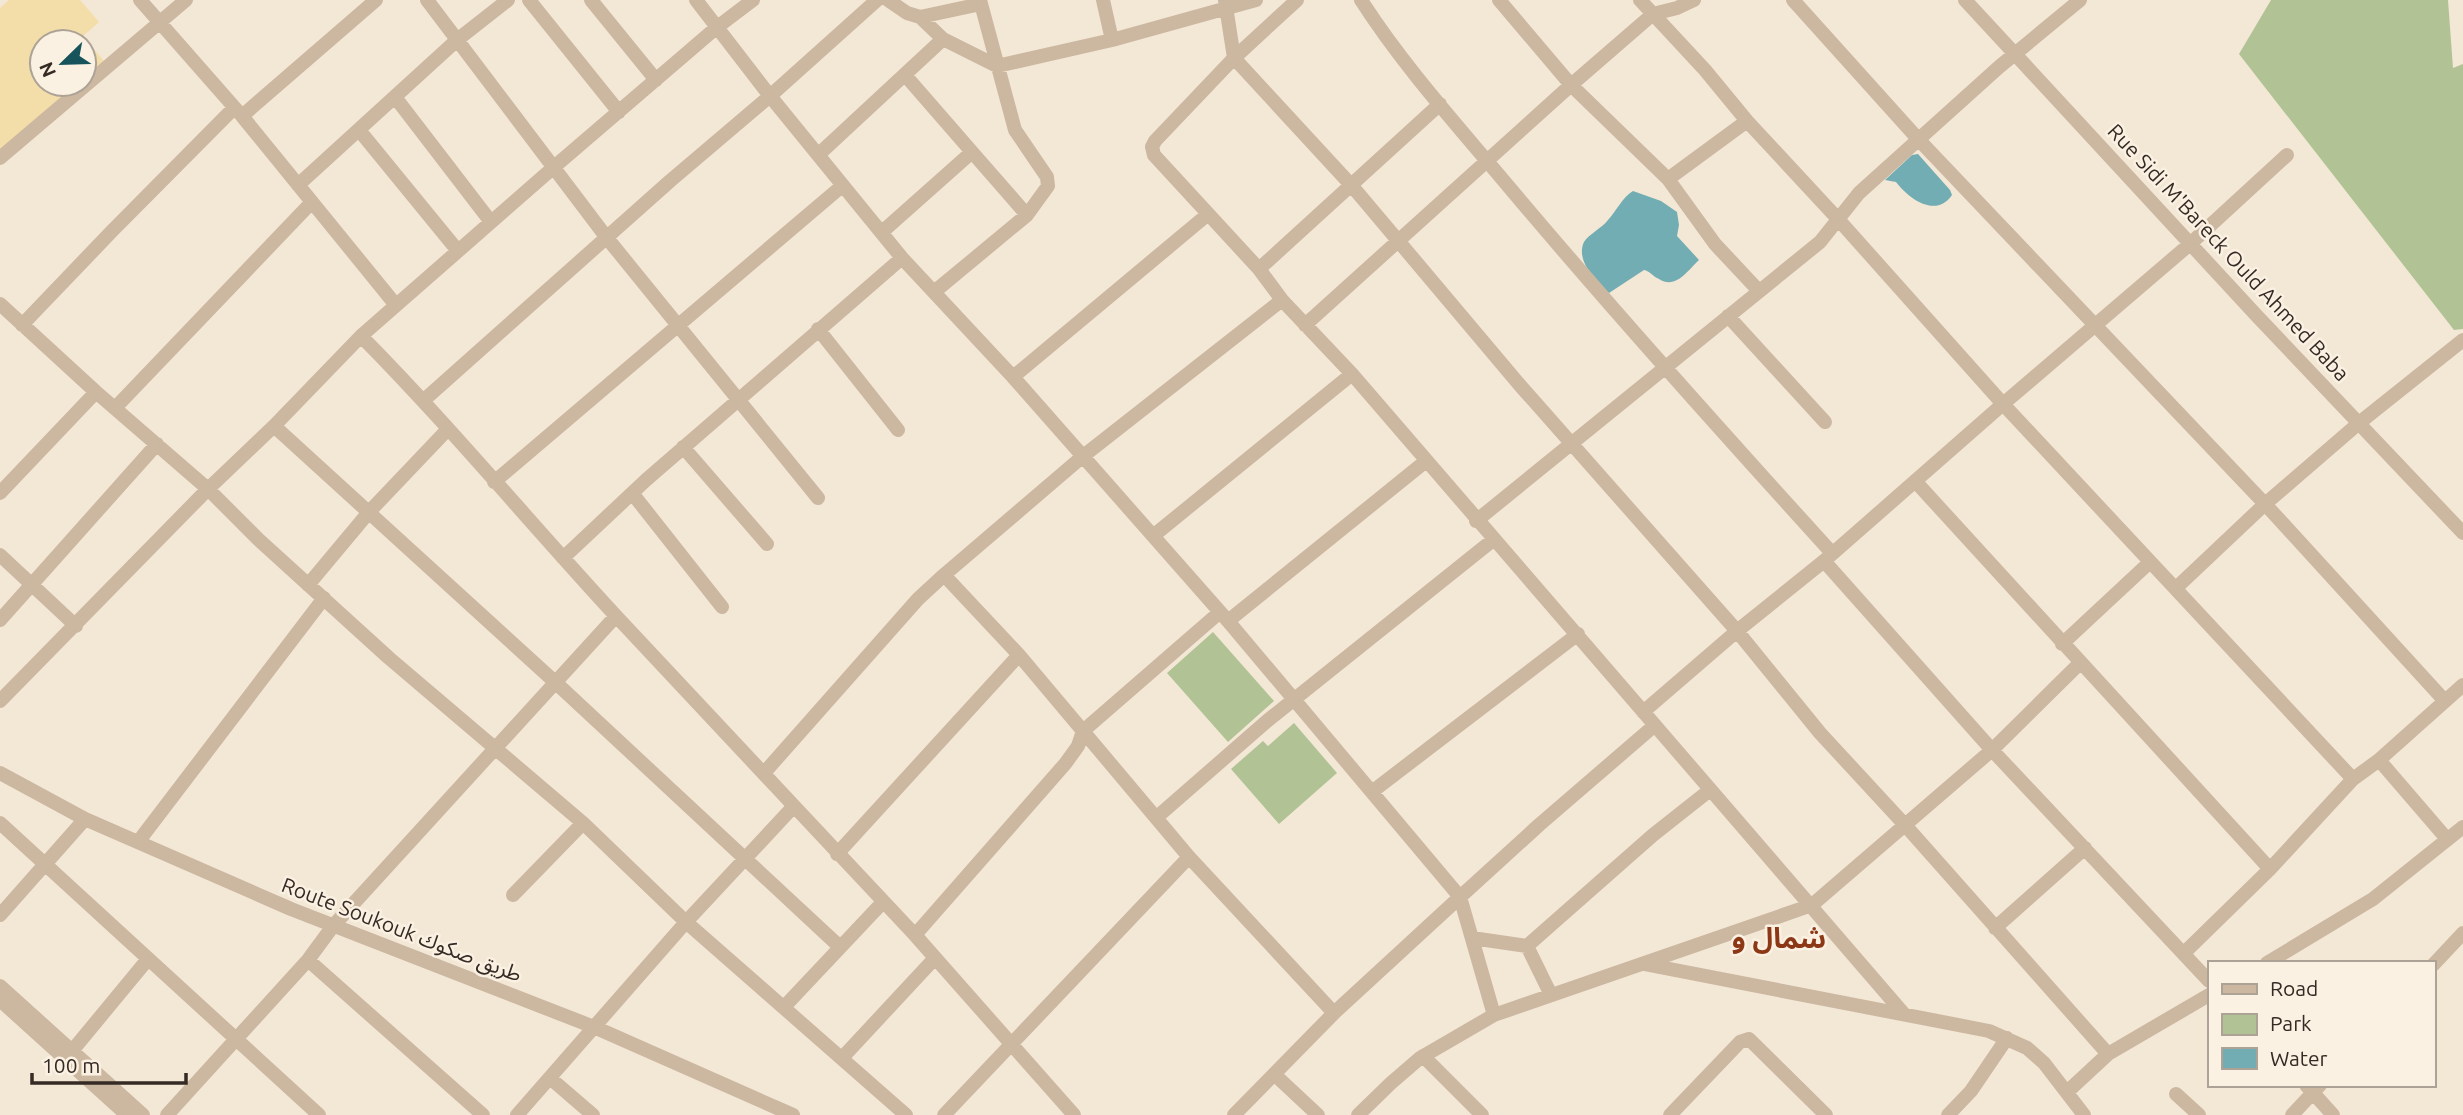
<svg xmlns="http://www.w3.org/2000/svg" width="2463" height="1115" font-family="Ubuntu,'Noto Sans Arabic',sans-serif">
	<style>
		.green { fill: #b1c395 }
		.sand { fill: #f3dda8; fill-rule: evenodd }
		.water { fill: #72adb3 }
		.lines { fill: none; stroke-linecap: round; stroke-linejoin: round }
		.minor { stroke: #ccb7a1; stroke-width: 14 }
		.labels { text-anchor: middle; dominant-baseline: central; stroke-width: 5; stroke-linejoin: round; paint-order: stroke }
		.street-label { font-size: 21px; fill: #352b24; stroke: #fbf1e2 }
		.district-label { font-size: 28px; font-weight: bold; fill: #8c3816; stroke: #fbf1e2 }
	</style>
	<rect width="100%" height="100%" fill="#f3e7d6"/>
	<path class="green" d="M2271,0H2448L2453,68L2463,64V329L2454,330L2239,54Z
		M1213,632L1274,701L1228,742L1167,673Z
		M1294,723L1337,773L1279,824L1231,769L1263,741L1268,746Z"/>
	<path class="sand" d="M9,0H80L99,22L83,36L108,66L0,158V8ZM42,42H84V84H42Z"/>
	<path class="water" d="M1918,154L1950,190L1952,195C1936,219 1908,198 1896,182L1885,180L1912,155Z
		M1633,191L1661,201L1677,212L1679,225L1677,236L1699,260C1688,270 1676,290 1659,279C1652,276 1650,271 1644,270L1609,293C1597,282 1575,261 1584,242C1589,234 1602,228 1608,220C1617,210 1622,198 1633,191Z"/>
	<g class="lines">
		<path class="minor" d="M140,0L242,116L395,304
			M427,0L607,238L818,498
			M529,0L619,112
			M591,0L656,80
			M877,0L770,96L902,258L1013,377L1228,621L1460,897L1334,1013
			M888,0L907,13L920,17L981,4
			M1103,0L1112,40
			M1225,0L1234,58L1155,141L1152,147L1154,155L1259,269L1282,300L1352,374L1904,1014
			M1297,0L1234,58L1352,186L1518,383L1737,631L1643,712
			M1361,0C1404,67 1458,126 1509,187C1614,312 1722,432 1832,553
			M1499,0L1571,85L1668,179L1747,121
			M1640,0L1705,70L1747,121L1837,218L2003,404L1824,561L1737,631L1820,733L1905,825L2108,1054
			M1793,0L1919,140L2265,504L2444,700
			M1965,0L2257,316L2463,533
			M920,17L943,39L997,66L1112,40L1256,0
			M905,75L972,152
			M395,97L491,222
			M242,116L376,0
			M359,130L458,251
			M818,155L943,39
			M2287,155L2190,244L2003,404L2353,779
			M0,158L186,0
			M1668,179L1715,244L1759,291
			M298,185L457,40L508,0
			M882,232L972,152L1027,215
			M1259,269L1440,104
			M934,292L1027,215L1048,186L1047,177L1015,130L980,0
			M0,304L96,392L208,489L259,540L389,658L583,823L686,922L906,1115
			M1728,316L1825,422
			M22,325L112,231L234,108
			M1305,325L1571,85L1653,14L1677,8L1694,0
			M818,329L898,430
			M361,336L554,167L716,28L753,0
			M1013,377L1207,215
			M424,400L670,181L770,96L696,0
			M115,408L311,203
			M274,426L555,682L840,947
			M683,447L767,544
			M1915,481L2270,869
			M494,482L842,186
			M0,493L96,392
			M632,493L722,607
			M1476,521L1820,242L1859,193L1999,67L2080,0
			M1153,536L1352,374
			M0,555L76,626
			M563,558L646,480L902,258
			M1824,561L1992,750L2209,981
			M944,575L1082,457L1282,300
			M308,585L369,512L448,429
			M2176,588L2265,504L2359,423L2463,340
			M0,620L157,444
			M1228,621L1426,461
			M2062,644L2150,562
			M0,701L208,489L274,426L361,336C450,426 530,523 616,616L333,926L308,960L167,1115
			M2379,760L2447,839
			M0,773L85,819L291,909L594,1027L793,1115
			M764,773L918,599L944,575L1019,655L1189,857L1334,1013L1234,1115
			M1373,791L1578,634
			M794,806L915,935L1074,1115
			M1157,817L1267,721L1493,540
			M0,823L319,1115
			M138,842L324,598
			M837,854L1019,655
			M513,895L583,823
			M0,915L85,819
			M1995,928L2085,848
			M915,935L1065,764L1078,746L1083,731L1220,612
			M1472,938L1527,946
			M2184,953L2270,869L2353,779L2379,760L2463,685
			M308,960L483,1115
			M2267,963L2373,899L2463,827
			M1644,964L1989,1031L2027,1048L2044,1063L2084,1115
			M2433,965L2463,933
			M0,986L143,1115
			M1551,995L1527,946L1653,835L1710,790
			M0,1000L127,1115
			M784,1007L883,902
			M1494,1015L1460,897L1539,825L1655,725
			M72,1051L148,959
			M1423,1056L1482,1115
			M842,1058L935,958
			M1274,1074L1318,1115
			M550,1078L593,1115
			M2306,1085L2333,1115
			M2067,1092L2108,1054L2209,995
			M2176,1094L2199,1115
			M517,1115L686,922L794,806L616,616
			M944,1115L1189,857
			M1358,1115L1391,1083L1420,1058L1494,1015L1812,905L1992,750L2080,663
			M1670,1115L1740,1042L1749,1039L1826,1115
			M1948,1115L1971,1091L2007,1038
			M2292,1115L2320,1085"/>
	</g>
	<g class="labels">
		<g class="street-label">
			<text transform="translate(2229 252) rotate(47)">Rue Sidi M'Bareck Ould Ahmed Baba</text>
			<text transform="translate(402 929) rotate(21)">Route Soukouk طريق صكوك</text>
		</g>
		<g class="district-label">
			<text x="1779" y="937">شمال و</text>
		</g>
	</g>
	<rect x="2208" y="961" width="228" height="126" fill="#fbf1e2" stroke="#aca296" stroke-width="2"/>
	<rect x="2222" y="984" width="35" height="10" fill="#ccb7a1" stroke="#aca296" stroke-width="2"/>
	<text x="2270" y="996" font-size="21" fill="#352b24">Road</text>
	<rect x="2222" y="1014" width="35" height="21" fill="#b1c395" stroke="#aca296" stroke-width="2"/>
	<text x="2270" y="1031" font-size="21" fill="#352b24">Park</text>
	<rect x="2222" y="1048" width="35" height="21" fill="#72adb3" stroke="#aca296" stroke-width="2"/>
	<text x="2270" y="1066" font-size="21" fill="#352b24">Water</text>
	<g transform="translate(63 63) rotate(247)"><circle r="33" fill="#fbf1e2" stroke="#aca296" stroke-width="2"/>
	<path d="M0-5L12 26L0 18L-12 26Z" fill="#16535a"/>
	<text y="-10" font-size="19" font-weight="bold" text-anchor="middle" fill="#352b24">N</text>
	</g>
	<path d="M32 1073v10h154v-10" fill="none" stroke="#352b24" stroke-width="3.5"/>
	<text x="42" y="1073" font-size="21" fill="#352b24" stroke="#fbf1e2" stroke-width="5" paint-order="stroke">100 m</text>
</svg>
